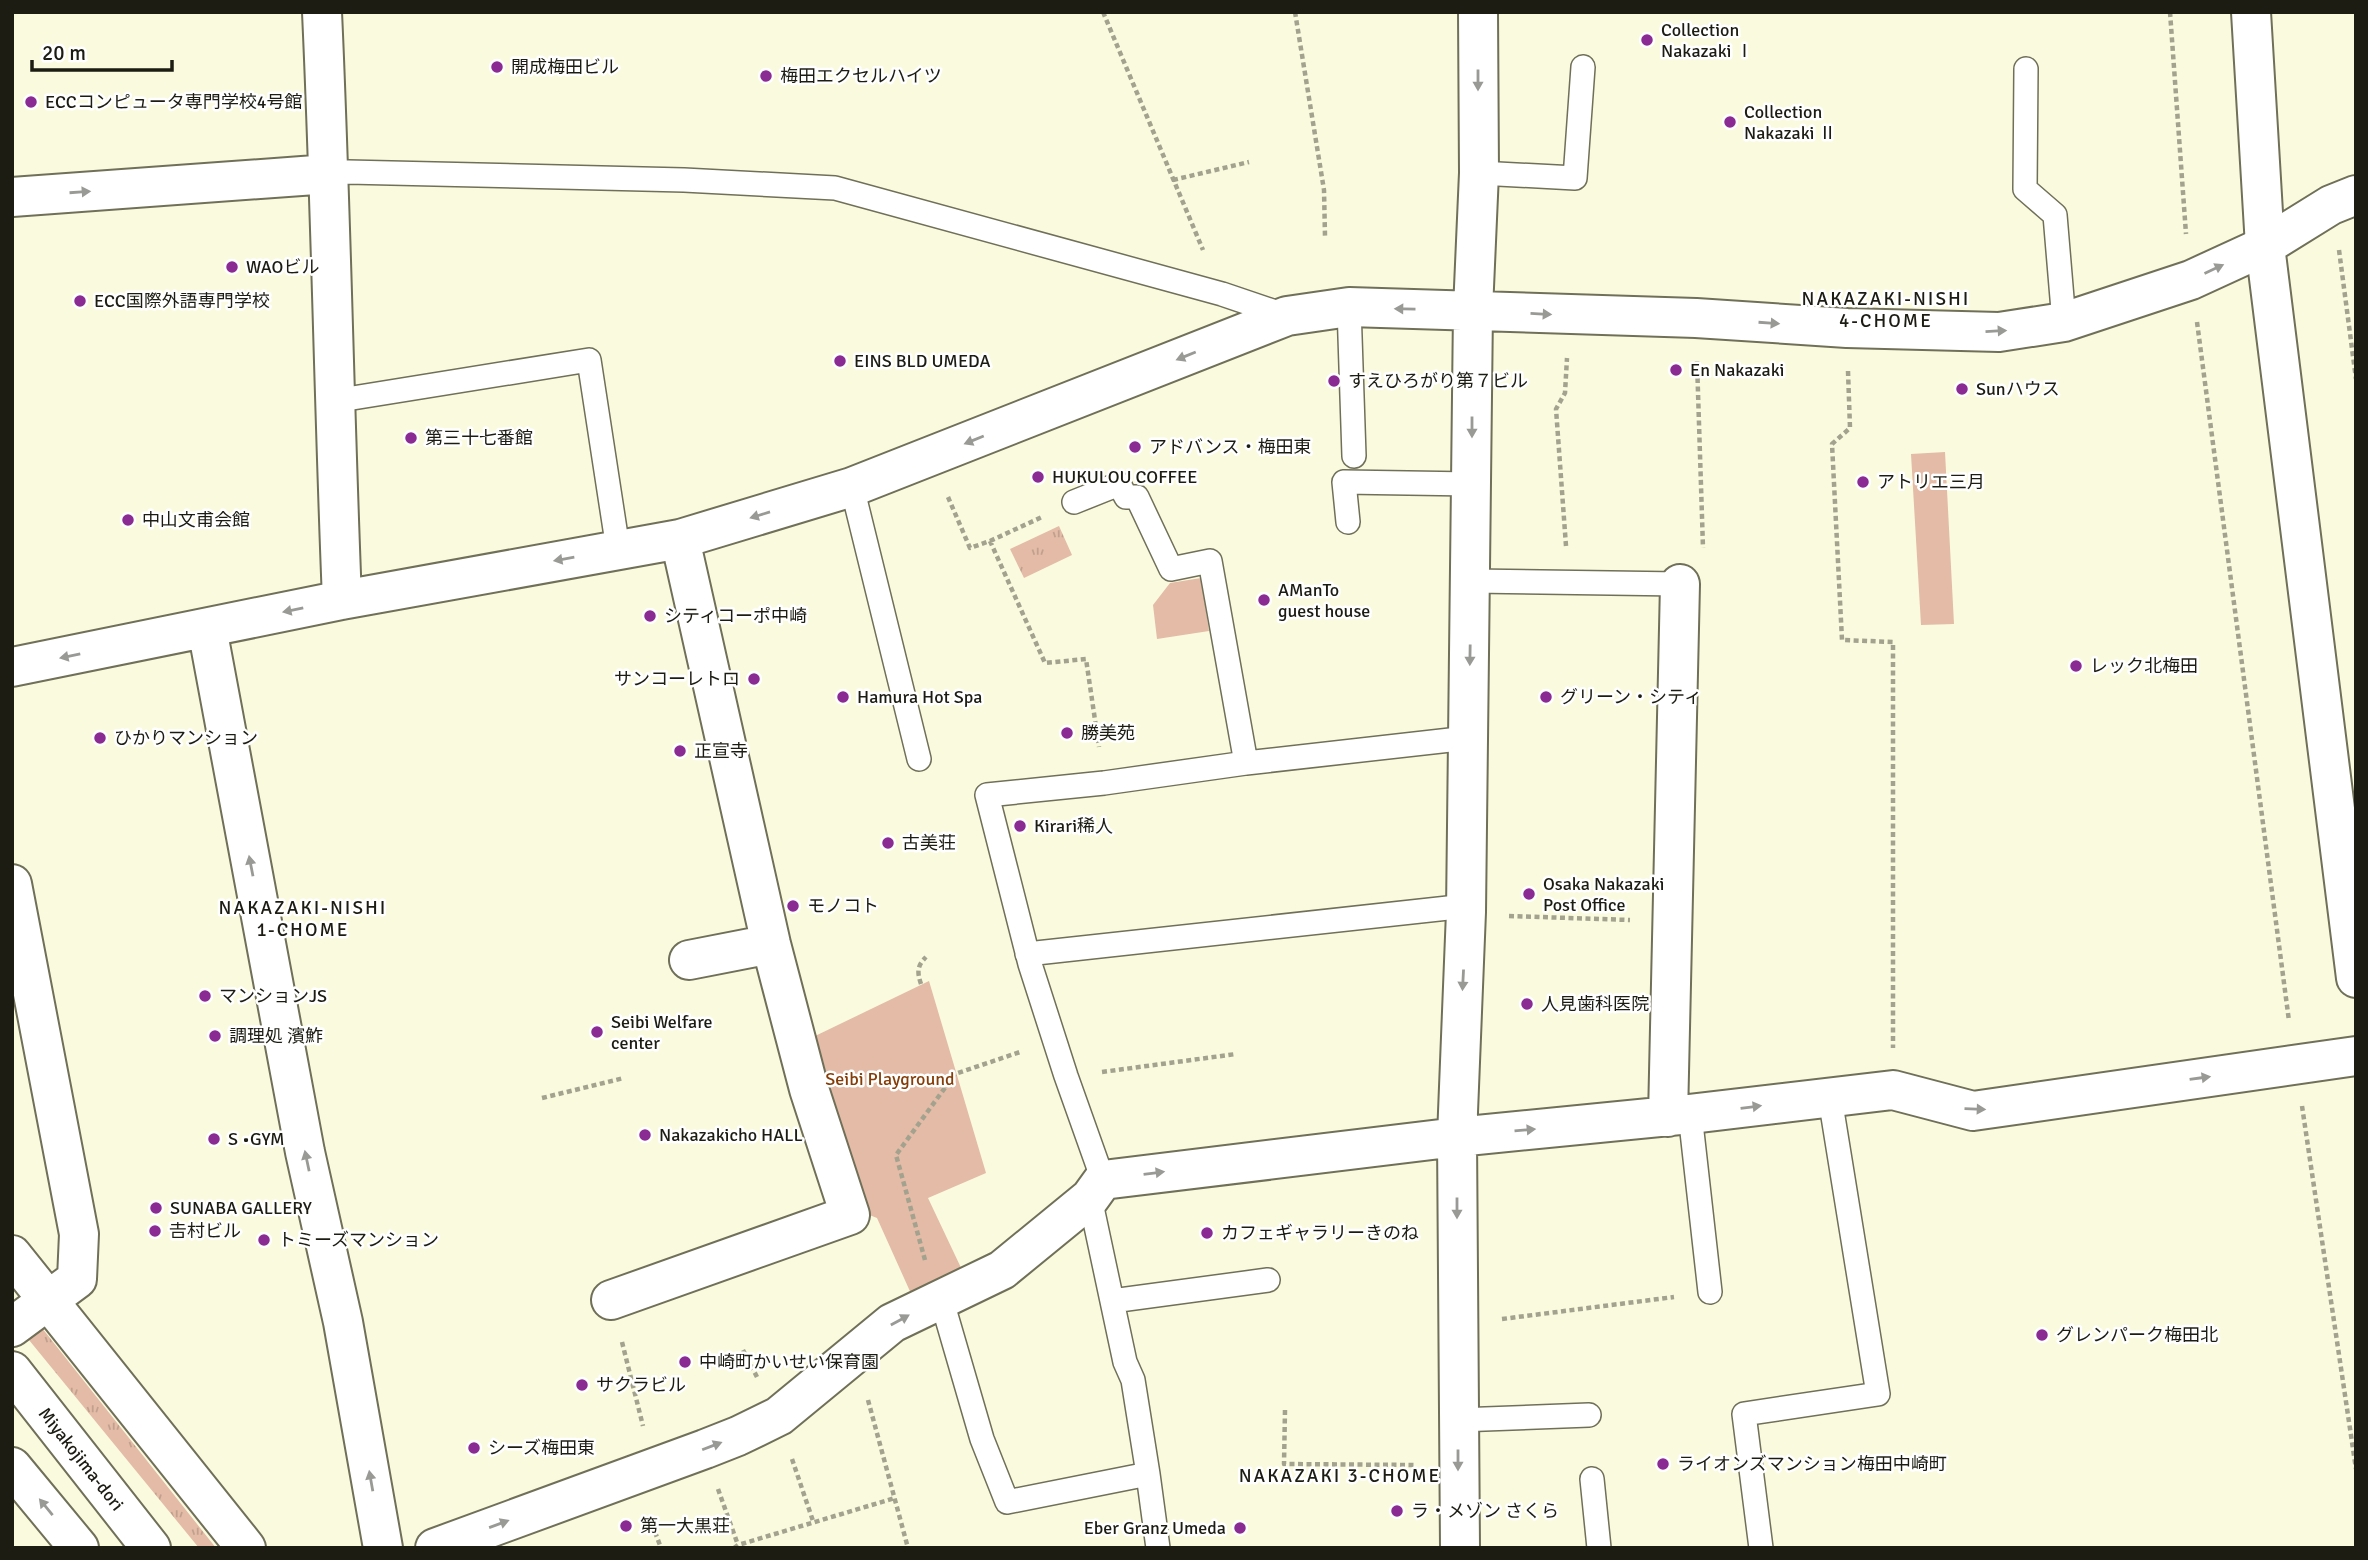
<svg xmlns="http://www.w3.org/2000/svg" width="2368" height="1560" font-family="Signika,'Noto Sans JP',sans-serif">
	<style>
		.grass { fill: url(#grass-tufts) }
		.green { fill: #e3bba6 }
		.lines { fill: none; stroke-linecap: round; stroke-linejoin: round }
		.lane-casing { stroke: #706f58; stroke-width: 26 }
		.street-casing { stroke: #706f58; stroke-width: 42 }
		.secondary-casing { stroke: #706f58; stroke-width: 42 }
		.primary-casing { stroke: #706f58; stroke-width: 42 }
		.path { stroke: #a2a28e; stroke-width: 4.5; stroke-dasharray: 5 3.5; stroke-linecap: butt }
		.lane { stroke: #fff; stroke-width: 23 }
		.street { stroke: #fff; stroke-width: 38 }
		.secondary { stroke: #fff; stroke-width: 38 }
		.primary { stroke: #fff; stroke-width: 38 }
		.oneway { fill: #999995 }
		.poi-dot { fill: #8a2a93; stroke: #fff; stroke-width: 2.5 }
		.labels { text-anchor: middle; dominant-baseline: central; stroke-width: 5; stroke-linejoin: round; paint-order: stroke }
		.poi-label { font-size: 18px; fill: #1c1c13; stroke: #fff; text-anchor: start }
		.park-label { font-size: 18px; fill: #853d07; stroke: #fff }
		.street-label { font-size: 18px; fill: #1c1c13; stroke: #fff }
		.neighbourhood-label { font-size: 19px; letter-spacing: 2px; fill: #1c1c13; stroke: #fff }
	</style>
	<defs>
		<pattern id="grass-tufts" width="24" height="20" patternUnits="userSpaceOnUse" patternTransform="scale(1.75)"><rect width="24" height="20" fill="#e3bba6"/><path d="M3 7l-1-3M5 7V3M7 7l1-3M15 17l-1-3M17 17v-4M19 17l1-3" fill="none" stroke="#c2a08e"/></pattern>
	</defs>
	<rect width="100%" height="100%" fill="#fafadf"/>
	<path class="grass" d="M1059,526L1072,555L1024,578L1010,549Z
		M42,1328L216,1548H199L29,1340Z"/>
	<path class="green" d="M1945,452L1954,624L1921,625L1911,454Z
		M1201,578L1209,631L1157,639L1153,605L1170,583Z
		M929,981L986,1173L928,1198L963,1272L913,1298L877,1218L862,1212L811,1038Z"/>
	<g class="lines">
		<g class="lane-casing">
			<path id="lane" d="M2026,69L2025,189L2055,215L2064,322
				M1479,173L1575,178L1583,67
				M329,174L348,172L684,180L835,188L1222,294L1287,316
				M1349,307L1354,456
				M334,401L589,360L618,549
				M852,487L919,759
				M1074,502L1119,484L1126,497H1137L1171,569L1210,561L1246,763
				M1348,522L1344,482L1472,484
				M1472,581L1680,584
				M1027,954L1448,908L1466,912
				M1690,1114L1710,1292
				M1103,1180L1066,1076L1030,964L987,795L1104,783L1246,763L1468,738
				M941,1298L982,1439L1007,1502L1148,1474L1133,1380L1125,1362L1090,1198
				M1112,1301L1268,1280
				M1458,1420L1589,1415
				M1148,1474L1158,1548
				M1592,1479L1599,1548
				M1761,1548L1744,1414L1878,1394L1830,1098"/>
		</g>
		<g class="street-casing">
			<path id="street" d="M322,12C331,208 334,404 342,600
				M12,197L329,174
				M207,628L305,1152L343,1322L383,1548
				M12,667L342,600L680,539L852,487L1287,316L1349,307L1696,318L1847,328L1999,332L2064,322L2191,280L2265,246
				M12,884L79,1234L77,1279L12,1327
				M689,960L771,944
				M1668,1117L1680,584
				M12,1255L246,1548
				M611,1300L850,1215L809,1089L771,944L680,539
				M435,1548L705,1449L738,1436L779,1416L892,1323L1002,1270L1090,1198L1103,1180L1457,1137L1690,1114L1893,1090L1973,1111L2356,1056
				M1460,1548L1457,1137L1466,912L1473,310L1479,173L1478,12"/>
		</g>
		<g class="secondary-casing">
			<path id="secondary" d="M2251,12L2265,246L2356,978
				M2265,246L2331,205L2356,195"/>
		</g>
		<g class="primary-casing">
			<g id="primary">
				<path id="s1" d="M12,1371L151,1548"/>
				<path d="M12,1467L79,1548"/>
			</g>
		</g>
		<path class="path" d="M1103,12L1203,250
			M1295,12L1324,190L1325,236
			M2170,12L2186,234
			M1173,180L1249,162
			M2339,250L2356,379
			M2197,322L2289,1021
			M1697,361L1703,548
			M1848,371L1850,428L1832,444L1842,640L1893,642V1048
			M948,497L970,548L990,541L1045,663L1086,659L1099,747
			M990,541L1042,517
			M1566,546L1556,409L1565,393L1567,358
			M1509,916L1630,920
			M921,984C917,972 917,966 926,957
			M1102,1072L1236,1054
			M542,1098L624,1078
			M2302,1106L2356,1469
			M925,1260L896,1155L955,1074L1020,1052
			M1502,1319L1674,1297
			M622,1342L643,1426
			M743,1350L757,1377
			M868,1400L908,1548
			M1285,1410L1284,1464L1415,1465
			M792,1459L813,1521
			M718,1489L738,1545
			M649,1516L661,1548
			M734,1548L738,1545L895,1498"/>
		<use href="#lane" class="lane"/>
		<use href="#street" class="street"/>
		<use href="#secondary" class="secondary"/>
		<use href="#primary" class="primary"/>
	</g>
	<defs><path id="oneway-solid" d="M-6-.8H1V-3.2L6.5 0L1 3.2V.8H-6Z" transform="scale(1.75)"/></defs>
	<g class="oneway">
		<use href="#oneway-solid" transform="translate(1478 80) rotate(90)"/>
		<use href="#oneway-solid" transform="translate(80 192) rotate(-4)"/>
		<use href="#oneway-solid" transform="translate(2214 269) rotate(-25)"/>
		<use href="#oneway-solid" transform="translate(1405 309) rotate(-179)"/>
		<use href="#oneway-solid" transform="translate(1541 314) rotate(3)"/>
		<use href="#oneway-solid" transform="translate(1769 323) rotate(4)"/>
		<use href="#oneway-solid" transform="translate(1996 331) rotate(-3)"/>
		<use href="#oneway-solid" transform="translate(1186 356) rotate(158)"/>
		<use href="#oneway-solid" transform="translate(1472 427) rotate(90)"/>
		<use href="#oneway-solid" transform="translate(974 440) rotate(158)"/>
		<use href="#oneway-solid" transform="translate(760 515) rotate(163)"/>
		<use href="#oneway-solid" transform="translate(564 559) rotate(170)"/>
		<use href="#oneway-solid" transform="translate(293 610) rotate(168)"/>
		<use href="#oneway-solid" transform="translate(1470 655) rotate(91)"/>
		<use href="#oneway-solid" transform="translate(70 656) rotate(168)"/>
		<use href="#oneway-solid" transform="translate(251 866) rotate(-101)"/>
		<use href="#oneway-solid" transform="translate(1463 980) rotate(93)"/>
		<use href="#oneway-solid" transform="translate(2200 1078) rotate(-8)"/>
		<use href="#oneway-solid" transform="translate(1751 1107) rotate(-7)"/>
		<use href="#oneway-solid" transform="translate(1975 1109) rotate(2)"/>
		<use href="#oneway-solid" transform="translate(1525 1130) rotate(-5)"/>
		<use href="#oneway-solid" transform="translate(307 1161) rotate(-102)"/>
		<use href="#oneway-solid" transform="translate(1154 1173) rotate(-7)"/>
		<use href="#oneway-solid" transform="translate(1457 1208) rotate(90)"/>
		<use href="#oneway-solid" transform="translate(900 1320) rotate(-29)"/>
		<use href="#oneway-solid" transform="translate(712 1446) rotate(-21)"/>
		<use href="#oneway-solid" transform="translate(1458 1460) rotate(90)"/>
		<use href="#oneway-solid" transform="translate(371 1481) rotate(-100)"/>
		<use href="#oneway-solid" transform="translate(46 1507) rotate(-129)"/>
		<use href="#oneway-solid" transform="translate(499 1524) rotate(-20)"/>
	</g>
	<g class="poi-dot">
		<circle cx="1647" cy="40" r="7"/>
		<circle cx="497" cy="67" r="7"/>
		<circle cx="766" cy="76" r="7"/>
		<circle cx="31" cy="102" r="7"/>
		<circle cx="1730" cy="122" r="7"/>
		<circle cx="232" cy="267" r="7"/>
		<circle cx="80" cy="301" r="7"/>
		<circle cx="840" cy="361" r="7"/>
		<circle cx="1676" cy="370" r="7"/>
		<circle cx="1334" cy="381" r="7"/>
		<circle cx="1962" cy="389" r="7"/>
		<circle cx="411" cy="438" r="7"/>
		<circle cx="1135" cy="447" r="7"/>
		<circle cx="1038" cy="477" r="7"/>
		<circle cx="1863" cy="482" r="7"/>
		<circle cx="128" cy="520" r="7"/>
		<circle cx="1264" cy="600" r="7"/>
		<circle cx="650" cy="616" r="7"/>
		<circle cx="2076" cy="666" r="7"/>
		<circle cx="754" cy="679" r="7"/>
		<circle cx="843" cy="697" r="7"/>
		<circle cx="1546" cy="697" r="7"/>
		<circle cx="1067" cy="733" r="7"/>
		<circle cx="100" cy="738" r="7"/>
		<circle cx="680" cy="751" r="7"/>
		<circle cx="1020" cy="826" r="7"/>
		<circle cx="888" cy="843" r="7"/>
		<circle cx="1529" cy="894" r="7"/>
		<circle cx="793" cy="906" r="7"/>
		<circle cx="205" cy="996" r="7"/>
		<circle cx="1527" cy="1004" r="7"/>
		<circle cx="597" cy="1032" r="7"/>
		<circle cx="215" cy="1036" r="7"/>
		<circle cx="645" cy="1135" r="7"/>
		<circle cx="214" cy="1139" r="7"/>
		<circle cx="156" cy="1208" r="7"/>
		<circle cx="155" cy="1231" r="7"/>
		<circle cx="1207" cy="1233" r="7"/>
		<circle cx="264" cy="1240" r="7"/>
		<circle cx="2042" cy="1335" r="7"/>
		<circle cx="685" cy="1362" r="7"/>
		<circle cx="582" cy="1385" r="7"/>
		<circle cx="474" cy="1448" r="7"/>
		<circle cx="1663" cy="1464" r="7"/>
		<circle cx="1397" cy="1511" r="7"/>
		<circle cx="626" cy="1526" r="7"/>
		<circle cx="1240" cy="1528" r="7"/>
	</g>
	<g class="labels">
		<g class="poi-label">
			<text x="1661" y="30">Collection<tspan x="1661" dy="21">Nakazaki Ⅰ</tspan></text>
			<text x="511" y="67">開成梅田ビル</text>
			<text x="780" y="76">梅田エクセルハイツ</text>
			<text x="45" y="102">ECCコンピュータ専門学校4号館</text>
			<text x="1744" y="112">Collection<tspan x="1744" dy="21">Nakazaki Ⅱ</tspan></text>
			<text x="246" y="267">WAOビル</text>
			<text x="94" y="301">ECC国際外語専門学校</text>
			<text x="854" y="361">EINS BLD UMEDA</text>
			<text x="1690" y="370">En Nakazaki</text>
			<text x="1348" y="381">すえひろがり第７ビル</text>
			<text x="1976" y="389">Sunハウス</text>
			<text x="425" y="438">第三十七番館</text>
			<text x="1149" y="447">アドバンス・梅田東</text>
			<text x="1052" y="477">HUKULOU COFFEE</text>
			<text x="1877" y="482">アトリエ三月</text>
			<text x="142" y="520">中山文甫会館</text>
			<text x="1278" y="590">AManTo<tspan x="1278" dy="21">guest house</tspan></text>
			<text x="664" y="616">シティコーポ中崎</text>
			<text x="2090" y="666">レック北梅田</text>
			<text x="740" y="679" text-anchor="end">サンコーレトロ</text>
			<text x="857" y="697">Hamura Hot Spa</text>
			<text x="1560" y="697">グリーン・シティ</text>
			<text x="1081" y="733">勝美苑</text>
			<text x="114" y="738">ひかりマンション</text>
			<text x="694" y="751">正宣寺</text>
			<text x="1034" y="826">Kirari稀人</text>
			<text x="902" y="843">古美荘</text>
			<text x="1543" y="884">Osaka Nakazaki<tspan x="1543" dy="21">Post Office</tspan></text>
			<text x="807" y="906">モノコト</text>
			<text x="219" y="996">マンションJS</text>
			<text x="1541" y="1004">人見歯科医院</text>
			<text x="611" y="1022">Seibi Welfare<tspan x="611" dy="21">center</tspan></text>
			<text x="229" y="1036">調理処 濱鮓</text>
			<text x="659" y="1135">Nakazakicho HALL</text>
			<text x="228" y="1139">S •GYM</text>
			<text x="170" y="1208">SUNABA GALLERY</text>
			<text x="169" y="1231">𠮷村ビル</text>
			<text x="1221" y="1233">カフェギャラリーきのね</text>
			<text x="278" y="1240">トミーズマンション</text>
			<text x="2056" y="1335">グレンパーク梅田北</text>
			<text x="699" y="1362">中崎町かいせい保育園</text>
			<text x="596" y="1385">サクラビル</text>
			<text x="488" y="1448">シーズ梅田東</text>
			<text x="1677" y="1464">ライオンズマンション梅田中崎町</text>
			<text x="1411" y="1511">ラ・メゾン さくら</text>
			<text x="640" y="1526">第一大黒荘</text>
			<text x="1226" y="1528" text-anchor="end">Eber Granz Umeda</text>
		</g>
		<g class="park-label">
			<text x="890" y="1079">Seibi Playground</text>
		</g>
		<g class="street-label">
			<text stroke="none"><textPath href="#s1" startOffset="112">Miyakojima-dori</textPath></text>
		</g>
		<g class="neighbourhood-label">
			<text x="1886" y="299">NAKAZAKI-NISHI<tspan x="1886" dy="22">4-CHOME</tspan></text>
			<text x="303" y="908">NAKAZAKI-NISHI<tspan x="303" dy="22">1-CHOME</tspan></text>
			<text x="1340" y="1476">NAKAZAKI 3-CHOME</text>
		</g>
	</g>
	<rect width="2368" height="1560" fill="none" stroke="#1c1c13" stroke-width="28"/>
	<path d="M32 60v10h140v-10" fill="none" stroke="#1c1c13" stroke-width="3.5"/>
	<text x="42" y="60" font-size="21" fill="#1c1c13" stroke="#ffffff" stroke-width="5" paint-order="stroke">20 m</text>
</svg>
